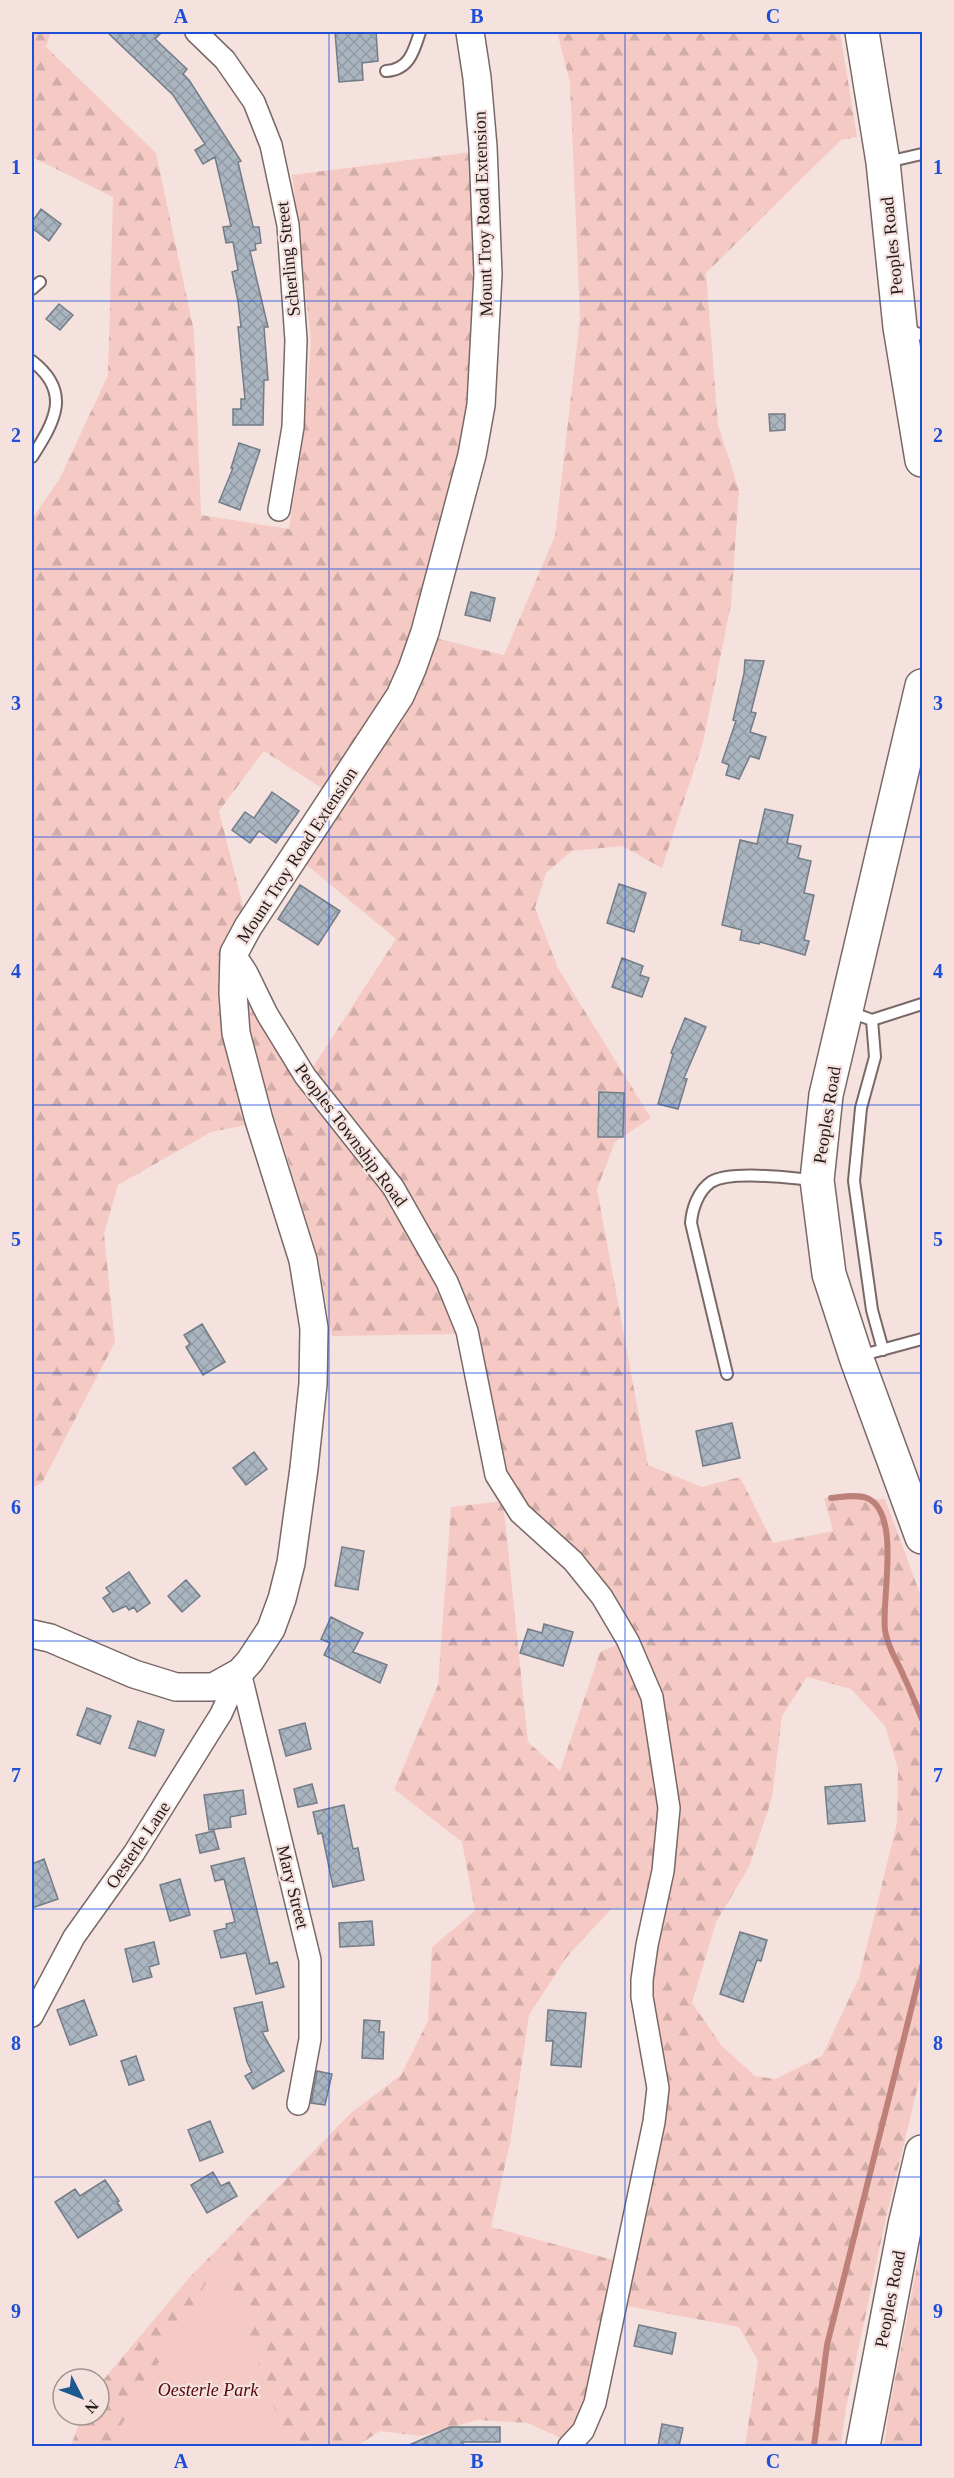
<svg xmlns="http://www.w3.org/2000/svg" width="954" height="2478" font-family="Georgia,serif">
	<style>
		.forest { fill: url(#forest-firs); fill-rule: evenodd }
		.park { fill: #f5cac4 }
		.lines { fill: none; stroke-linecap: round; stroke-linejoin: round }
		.stream { stroke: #be8179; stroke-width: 6 }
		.building { fill: url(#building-cross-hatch); stroke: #727c87; stroke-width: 1.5 }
		.service-casing { stroke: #796966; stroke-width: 14 }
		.minor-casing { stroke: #796966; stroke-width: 24 }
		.tertiary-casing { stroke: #796966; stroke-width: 30 }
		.primary-casing { stroke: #796966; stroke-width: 36 }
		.service { stroke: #fff; stroke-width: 10 }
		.minor { stroke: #fff; stroke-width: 21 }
		.tertiary { stroke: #fff; stroke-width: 27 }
		.primary { stroke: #fff; stroke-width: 33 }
		.grid { fill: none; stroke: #1d4ed8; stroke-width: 1.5; stroke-opacity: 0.55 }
		.labels { text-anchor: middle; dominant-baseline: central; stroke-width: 4.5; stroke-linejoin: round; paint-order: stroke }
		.street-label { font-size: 18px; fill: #231c1b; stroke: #f5e2df }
		.park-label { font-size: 18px; font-style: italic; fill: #540807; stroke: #f5e2df }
		.neatline { fill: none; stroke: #1d4ed8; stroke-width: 2 }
		.grid-label { font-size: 20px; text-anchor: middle; font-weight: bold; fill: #1d4ed8 }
	</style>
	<defs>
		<pattern id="forest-firs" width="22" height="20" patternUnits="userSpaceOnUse" patternTransform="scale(1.5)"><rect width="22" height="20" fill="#f5cac4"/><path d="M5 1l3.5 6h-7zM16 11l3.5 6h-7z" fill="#d2ada8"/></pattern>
		<pattern id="building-cross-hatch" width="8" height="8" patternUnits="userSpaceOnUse" patternTransform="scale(1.5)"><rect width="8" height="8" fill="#aab5c0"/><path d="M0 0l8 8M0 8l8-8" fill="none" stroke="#929ba4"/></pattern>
	</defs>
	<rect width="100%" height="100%" fill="#f5e2df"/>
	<path class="forest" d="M32,32H51L46,47L156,153L194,331L201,515L289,529L304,434L311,341L292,175L472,152L475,281L469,410L452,487L404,667L323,789L264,751L219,811L244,910C239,916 234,922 230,929C201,986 231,1067 246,1125L211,1132L118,1185L104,1234L115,1342L42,1483L32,1488V519L60,478L108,375L113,197L34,158L32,159Z
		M557,32H840L857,137L841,140L706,273L718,425L739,490L731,605L703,742L662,868L622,846L572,851L546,873L535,908L558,968L651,1118L615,1142L597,1189L648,1465L702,1487L740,1477L773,1543L833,1531L824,1498L885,1499L922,1599V2069L885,2222L846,2408L841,2446H745L758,2361L739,2327L622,2305L666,2087L651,1991L663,1908L676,1791L606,1589L590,1564L525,1507L508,1483L497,1449L485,1370L406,1190L313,1067L396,939L303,862L410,706L428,666L435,638L504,655L555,536L580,318L570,82ZM807,1677L851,1689L885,1726L898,1769L897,1823L859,1978L822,2056L775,2079L755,2076L722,2046L692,2003L716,1922L749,1867L772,1798L782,1716Z
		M244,986L384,1193L435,1279L458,1334L332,1336L318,1257L247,1028Z
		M503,1501L528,1742L560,1771L600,1652L619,1644L643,1699L662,1827L646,1908H612L566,1958L529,2015L510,2143L491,2227L617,2261L589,2401L565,2440L528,2423L477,2420L421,2436L380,2431L357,2446H71L82,2415H99V2385L189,2278L352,2112L401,2075L428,2021L432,1947L475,1911L462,1842L394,1789L438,1685L451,1507Z
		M922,2241V2446H884L889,2410Z"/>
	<path class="park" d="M221,2258L288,2446H109Z"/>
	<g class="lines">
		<path class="stream" d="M831,1498C842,1497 857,1494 867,1498C902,1513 881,1601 885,1630C887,1647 898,1662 904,1677C911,1691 916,1705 922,1719
			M814,2446L827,2345L922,1966"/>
	</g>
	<path class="building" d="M107,32H162L155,39L187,69L183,74L189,80L241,161L238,162L252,222L253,227H259L261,243L255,244L256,250L250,251L268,327H264L268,380H264L263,425H233V409H241V399H245L238,327H241L238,301L232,272L238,270L233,242L226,243L223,227L231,226L215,157L203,164L195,150L205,144L173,95Z
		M335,32H376L378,61L362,63L363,80L339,82Z
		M41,209L61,224L49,241L32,228V222Z
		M59,304L73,315L60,330L46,319Z
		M769,414H785V430L770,431Z
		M239,443L260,450L240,510L219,502L233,468H231Z
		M471,592L495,598L490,621L465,615Z
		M745,660L764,661L751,712L756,713L750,732L766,737L759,759L750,756L739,779L726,775L729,765L722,762L736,721L733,720L744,674Z
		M272,792L299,811L276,843L259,831L250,843L232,830L245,812L254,818Z
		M765,809L793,815L787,843L801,846L798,858L811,861L804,893L814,895L804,940L809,941L805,955L760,942L759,944L740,940L742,930L722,925L740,840L757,844Z
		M619,884L646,893L634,932L607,923Z
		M300,885L340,911L318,945L278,919Z
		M622,958L643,966L640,975L649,978L642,997L612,987Z
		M685,1018L706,1027L684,1078L687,1079L678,1109L658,1104L673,1054L671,1053Z
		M599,1092L624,1093L623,1137H598Z
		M202,1324L225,1362L203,1375L186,1347L190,1344L184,1335Z
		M732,1423L740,1458L703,1466L696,1431Z
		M254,1452L267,1469L246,1485L233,1468Z
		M342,1547L364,1551L358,1590L335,1586Z
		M129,1572L150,1603L137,1612L134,1607L129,1610L126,1606L113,1612L103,1598L110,1593L106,1588Z
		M186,1580L200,1596L182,1612L168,1596Z
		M331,1617L363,1633L353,1652L387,1665L380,1683L324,1655L330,1643L321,1639Z
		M544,1624L573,1632L563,1666L520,1653L528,1629L542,1633Z
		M87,1708L111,1716L100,1744L77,1735Z
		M138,1721L164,1730L155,1756L129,1748Z
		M305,1723L311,1749L286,1756L279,1730Z
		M312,1784L317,1803L298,1807L294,1789Z
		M861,1784L865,1821L828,1824L825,1787Z
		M243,1790L246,1814L230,1817L231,1827L209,1830L204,1795Z
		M344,1805L353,1849L358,1848L364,1880L333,1887L322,1833L318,1834L313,1812Z
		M214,1831L219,1849L200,1853L196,1835Z
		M244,1858L270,1964L277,1962L284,1987L256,1994L246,1953L221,1958L214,1931L227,1928L226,1924L235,1922L224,1879L215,1881L211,1866Z
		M44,1859L58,1899L32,1908V1864Z
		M180,1879L190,1915L170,1921L160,1885Z
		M372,1921L374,1945L340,1947L339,1923Z
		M740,1932L767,1940L761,1961L757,1960L743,2002L720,1994Z
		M154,1942L159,1964L149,1967L152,1977L133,1982L125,1949Z
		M84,2000L97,2035L70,2045L57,2010Z
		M262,2002L268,2031L262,2032L284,2071L253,2089L245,2076L252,2072L247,2062L234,2008Z
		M548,2010L586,2013L581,2067L551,2065L553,2041H546Z
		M364,2020L380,2021L379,2032H384L383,2059L362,2058Z
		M136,2056L144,2080L129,2085L121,2061Z
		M317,2071L332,2074L325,2105L311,2103Z
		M210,2121L223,2152L200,2161L188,2130Z
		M213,2172L221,2186L229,2182L237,2196L207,2213L191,2185Z
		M105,2180L119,2201L117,2202L122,2210L78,2238L55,2202L75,2189L80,2196Z
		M639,2325L676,2333L672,2354L634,2346Z
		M662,2424L683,2428L679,2446H658Z
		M450,2427H500V2442H462L464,2446H407Z"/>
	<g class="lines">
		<g class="service-casing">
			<path id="service" d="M386,71C409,70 414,51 420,32
				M887,162L922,154
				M32,289L40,282
				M906,329L922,335
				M32,361C72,392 55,421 32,457
				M850,1012L872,1020L922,1004
				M872,1020L875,1057L861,1108L854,1181L872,1310L883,1350
				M859,1356L922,1339
				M727,1374L691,1223C692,1209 698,1191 711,1182C731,1170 789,1178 813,1180"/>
		</g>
		<g class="minor-casing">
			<path id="minor" d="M196,32L225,60L254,102L271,145L288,225L296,340L293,427L279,510
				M234,953L247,973L267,1014L305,1076L393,1187L447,1282L467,1331L496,1475L520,1513L573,1561L602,1597L628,1641L652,1697L669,1808L663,1871L647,1945L642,1980V1997L658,2088L654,2122L595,2403L583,2431L569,2446
				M240,1672L310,1960V2039L298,2104
				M32,2016L74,1937L134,1853L221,1714L240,1672"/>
		</g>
		<g class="tertiary-casing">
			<path id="tertiary" d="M32,1634L50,1638L134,1674L176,1687H213L240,1672L250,1661L271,1629L282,1599L291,1563L304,1468L313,1384L314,1328L303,1260L259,1120L236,1033L233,993L234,953L248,927L400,696L412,669L425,632L472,455L481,405L488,274L483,147L477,78L470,32"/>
		</g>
		<g class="primary-casing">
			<path id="primary" d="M862,32L883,162L900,327L922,460
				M922,686L826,1095L817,1180L829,1274L856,1357L922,1537
				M863,2446L905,2225L922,2152"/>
		</g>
		<use href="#service" class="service"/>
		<use href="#minor" class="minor"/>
		<use href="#tertiary" class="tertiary"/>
		<use href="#primary" class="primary"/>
	</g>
	<path class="grid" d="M329,32V2446M625,32V2446M32,301H922M32,569H922M32,837H922M32,1105H922M32,1373H922M32,1641H922M32,1909H922M32,2177H922"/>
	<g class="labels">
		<g class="street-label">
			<text transform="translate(483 214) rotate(-92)">Mount Troy Road Extension</text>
			<text transform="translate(892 246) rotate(-96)">Peoples Road</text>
			<text transform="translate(288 259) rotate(-96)">Scherling Street</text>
			<text transform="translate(297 855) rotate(-57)">Mount Troy Road Extension</text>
			<text transform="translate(827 1115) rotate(-81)">Peoples Road</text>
			<text transform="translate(351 1135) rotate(53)">Peoples Township Road</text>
			<text transform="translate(138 1845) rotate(-56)">Oesterle Lane</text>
			<text transform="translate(293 1887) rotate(76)">Mary Street</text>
			<text transform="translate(890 2299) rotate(-79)">Peoples Road</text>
		</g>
		<g class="park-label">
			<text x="208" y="2390">Oesterle Park</text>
		</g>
	</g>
	<rect width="954" height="2478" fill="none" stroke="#f5e2df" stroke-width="66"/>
	<g transform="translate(81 2397) rotate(132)"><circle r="28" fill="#f5e2df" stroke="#a19391" stroke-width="1.5"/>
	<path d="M0-4.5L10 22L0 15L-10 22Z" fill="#1d588f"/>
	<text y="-9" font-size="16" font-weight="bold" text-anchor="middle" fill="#231c1b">N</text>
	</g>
	<rect x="33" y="33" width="888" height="2412" class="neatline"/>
	<g class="grid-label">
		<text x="181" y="23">A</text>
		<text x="477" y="23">B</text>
		<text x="773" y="23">C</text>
		<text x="16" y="174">1</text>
		<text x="938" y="174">1</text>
		<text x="16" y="442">2</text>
		<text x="938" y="442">2</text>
		<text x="16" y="710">3</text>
		<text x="938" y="710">3</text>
		<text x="16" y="978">4</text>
		<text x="938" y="978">4</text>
		<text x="16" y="1246">5</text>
		<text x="938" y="1246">5</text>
		<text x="16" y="1514">6</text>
		<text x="938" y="1514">6</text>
		<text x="16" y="1782">7</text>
		<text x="938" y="1782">7</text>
		<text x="16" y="2050">8</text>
		<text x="938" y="2050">8</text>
		<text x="16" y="2318">9</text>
		<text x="938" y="2318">9</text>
		<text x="181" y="2468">A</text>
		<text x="477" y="2468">B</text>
		<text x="773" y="2468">C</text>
	</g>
</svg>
